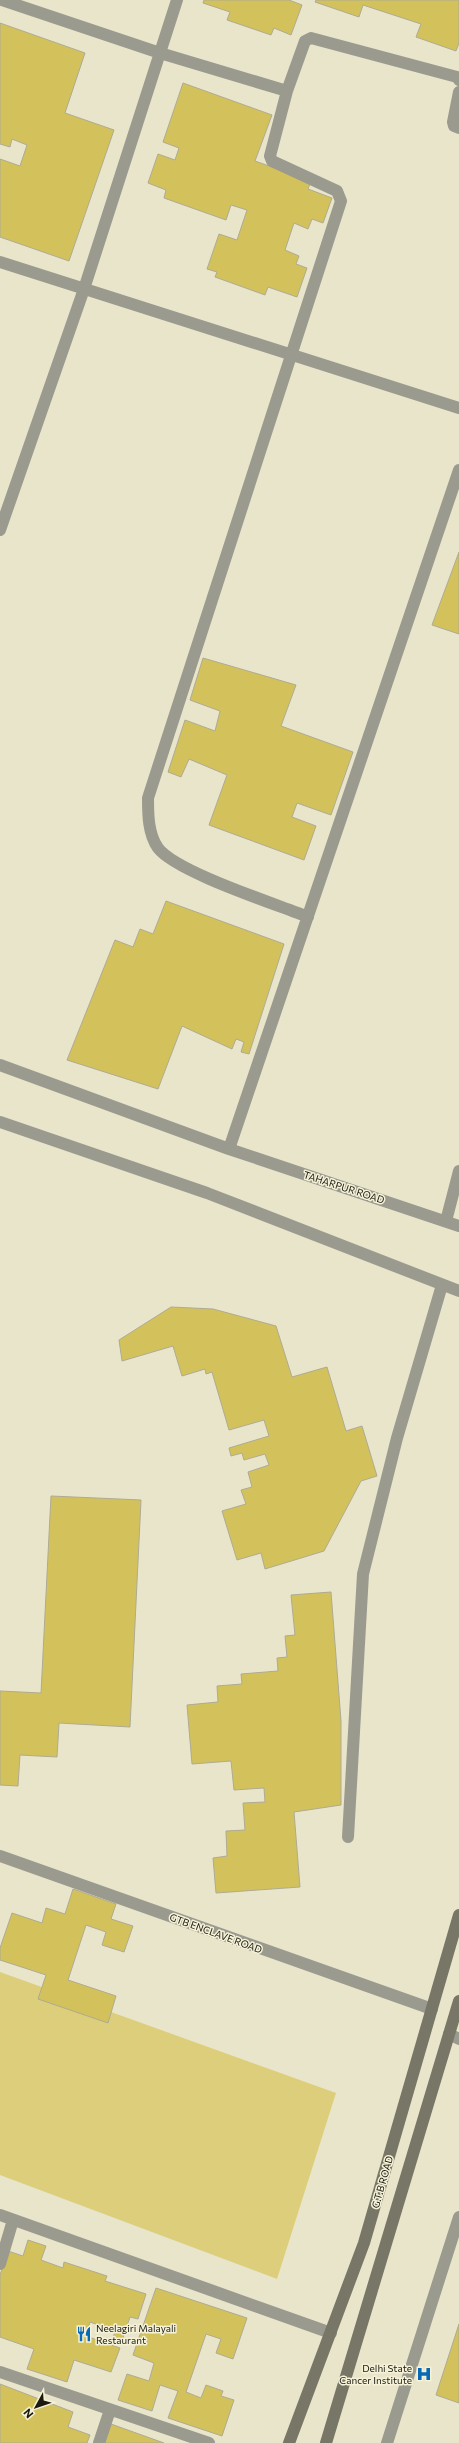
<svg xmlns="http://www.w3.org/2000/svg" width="459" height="2443" font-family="Commissioner,sans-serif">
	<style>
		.green { fill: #dcce7b }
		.building { fill: #d3c25c; stroke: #aeab92 }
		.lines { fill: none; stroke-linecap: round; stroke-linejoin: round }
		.lane { stroke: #9b9a8f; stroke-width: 12 }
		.street { stroke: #9b9a8f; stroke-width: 12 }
		.secondary { stroke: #787666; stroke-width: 12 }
		.labels { text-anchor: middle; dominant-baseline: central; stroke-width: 3; stroke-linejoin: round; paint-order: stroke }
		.street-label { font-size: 10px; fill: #1b1a11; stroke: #f6f2d8 }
		.poi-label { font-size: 10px; fill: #1b1a11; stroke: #f6f2d8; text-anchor: start }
	</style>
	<rect width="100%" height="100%" fill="#e9e5cb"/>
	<path class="green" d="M0,1972L336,2093L277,2279L0,2175Z"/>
	<path class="building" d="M204,0H289L302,5L291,35L274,28L271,35L227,20L230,12L203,3Z
		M316,0H459V43L456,51L416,37L421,24L363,5L359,17L315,2Z
		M0,23L85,53L65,113L114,130L69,261L0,237V159L20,166L27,145L12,139L10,147L0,144Z
		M183,83L272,115L255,161L311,181L308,189L332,198L323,223L312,219L308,229L294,223L285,250L299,256L296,264L307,268L297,297L268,287L265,295L215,277L217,272L207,269L219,234L237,240L247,210L231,205L226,220L164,198L166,190L148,183L158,154L175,160L179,148L163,142Z
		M459,552V634L432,625Z
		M203,658L296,685L281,726L353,752L331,815L297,803L292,817L316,826L304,860L209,825L227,775L189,759L181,777L168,772L185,720L215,731L220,711L190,700Z
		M166,901L284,944L249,1054L241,1052L244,1042L236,1039L232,1049L182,1026L158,1089L67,1060L115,940L133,947L140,929L153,934Z
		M171,1307L213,1309L276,1326L292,1377L327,1367L346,1431L362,1426L377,1476L361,1481L324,1551L265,1569L261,1553L237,1560L222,1511L246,1504L241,1490L252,1487L248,1472L269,1465L265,1454L244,1460L242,1453L231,1456L229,1448L269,1436L264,1420L229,1430L212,1372L206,1374L205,1369L182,1376L173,1346L122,1361L119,1340Z
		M51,1496L141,1500L130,1727L59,1723L57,1757L20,1755L18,1786L0,1785V1691L41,1693Z
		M331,1592L341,1721V1805L294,1812L300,1887L216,1893L213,1858L227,1856L226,1831L245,1830L243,1803L265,1802L264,1788L234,1790L231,1761L192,1764L187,1705L218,1702L217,1686L242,1684L241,1674L278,1671L277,1658L287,1657L285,1636L295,1635L291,1595Z
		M73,1889L116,1904L111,1919L133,1926L124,1952L102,1945L106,1932L86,1925L68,1980L116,1996L108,2023L38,1999L46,1975L0,1960V1948L12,1913L42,1923L46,1908L65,1914Z
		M28,2240L46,2246L41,2260L63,2268L64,2262L107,2276L105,2281L146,2294L138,2319L130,2317L122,2341L113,2338L115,2331L90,2322L86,2336L120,2348L111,2372L74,2360L67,2382L27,2369L34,2349L0,2337V2275L8,2251L23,2256Z
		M156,2288L247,2318L233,2359L216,2353L221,2339L206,2334L186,2392L201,2398L206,2385L223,2391L221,2396L234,2400L222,2436L168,2418L178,2391L160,2385L152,2411L118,2400L127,2374L149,2381L154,2363L133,2355Z
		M459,2324V2403L436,2395Z
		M0,2384L73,2412L68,2427L90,2435L87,2443H0Z
		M111,2424L164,2443H105Z"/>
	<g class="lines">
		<path class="lane" d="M2,0L160,53L287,91L305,41L311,38L457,77L459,80
			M287,91L270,156L272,161L337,191L341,201L148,798C148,814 148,834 158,848C176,872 276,904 308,917
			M459,92L453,122L454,126L459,128
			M0,262L459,408
			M0,530L84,289L177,0
			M0,1065L229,1149L459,1226
			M229,1149L459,470
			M446,1221L459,1171
			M348,1837L363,1574L397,1438L442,1285
			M449,2034L459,2039
			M387,2443L459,2217"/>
		<path class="street" d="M0,1122L207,1193L459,1291
			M0,1856L432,2009
			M0,2215L331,2333
			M0,2264L13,2220
			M0,2372L209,2443
			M99,2443L110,2410"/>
		<path class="secondary" d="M289,2443L364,2243L459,1915
			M326,2443L459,2001"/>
	</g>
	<defs>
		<g id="restaurant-bare" transform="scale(1.2)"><path d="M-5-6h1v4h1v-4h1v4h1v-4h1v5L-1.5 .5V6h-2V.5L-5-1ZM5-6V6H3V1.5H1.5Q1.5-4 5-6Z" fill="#086ab7" stroke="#f6f2d8" stroke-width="2.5" paint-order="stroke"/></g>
		<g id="hospital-bare" transform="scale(1.2)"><path d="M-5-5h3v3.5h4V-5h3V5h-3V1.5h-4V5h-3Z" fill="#086ab7" stroke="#f6f2d8" stroke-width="2.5" paint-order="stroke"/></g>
	</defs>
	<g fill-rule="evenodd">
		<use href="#restaurant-bare" x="84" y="2334"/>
		<use href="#hospital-bare" x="424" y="2374"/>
	</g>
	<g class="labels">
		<g class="street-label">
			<text transform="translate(344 1187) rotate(18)">TAHARPUR ROAD</text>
			<text transform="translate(216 1933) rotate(20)">GTB ENCLAVE ROAD</text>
			<text transform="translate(382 2182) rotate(-74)">G.T.B ROAD</text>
		</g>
		<g class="poi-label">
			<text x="96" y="2328">Neelagiri Malayali<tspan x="96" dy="12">Restaurant</tspan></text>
			<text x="412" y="2368" text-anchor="end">Delhi State<tspan x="412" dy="12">Cancer Institute</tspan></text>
		</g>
	</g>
	<g transform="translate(36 2407) rotate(230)" stroke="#f6f2d8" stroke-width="3" paint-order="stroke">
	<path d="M0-3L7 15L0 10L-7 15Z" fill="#1b1a11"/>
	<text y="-6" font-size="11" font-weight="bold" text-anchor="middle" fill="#1b1a11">N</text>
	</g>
</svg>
